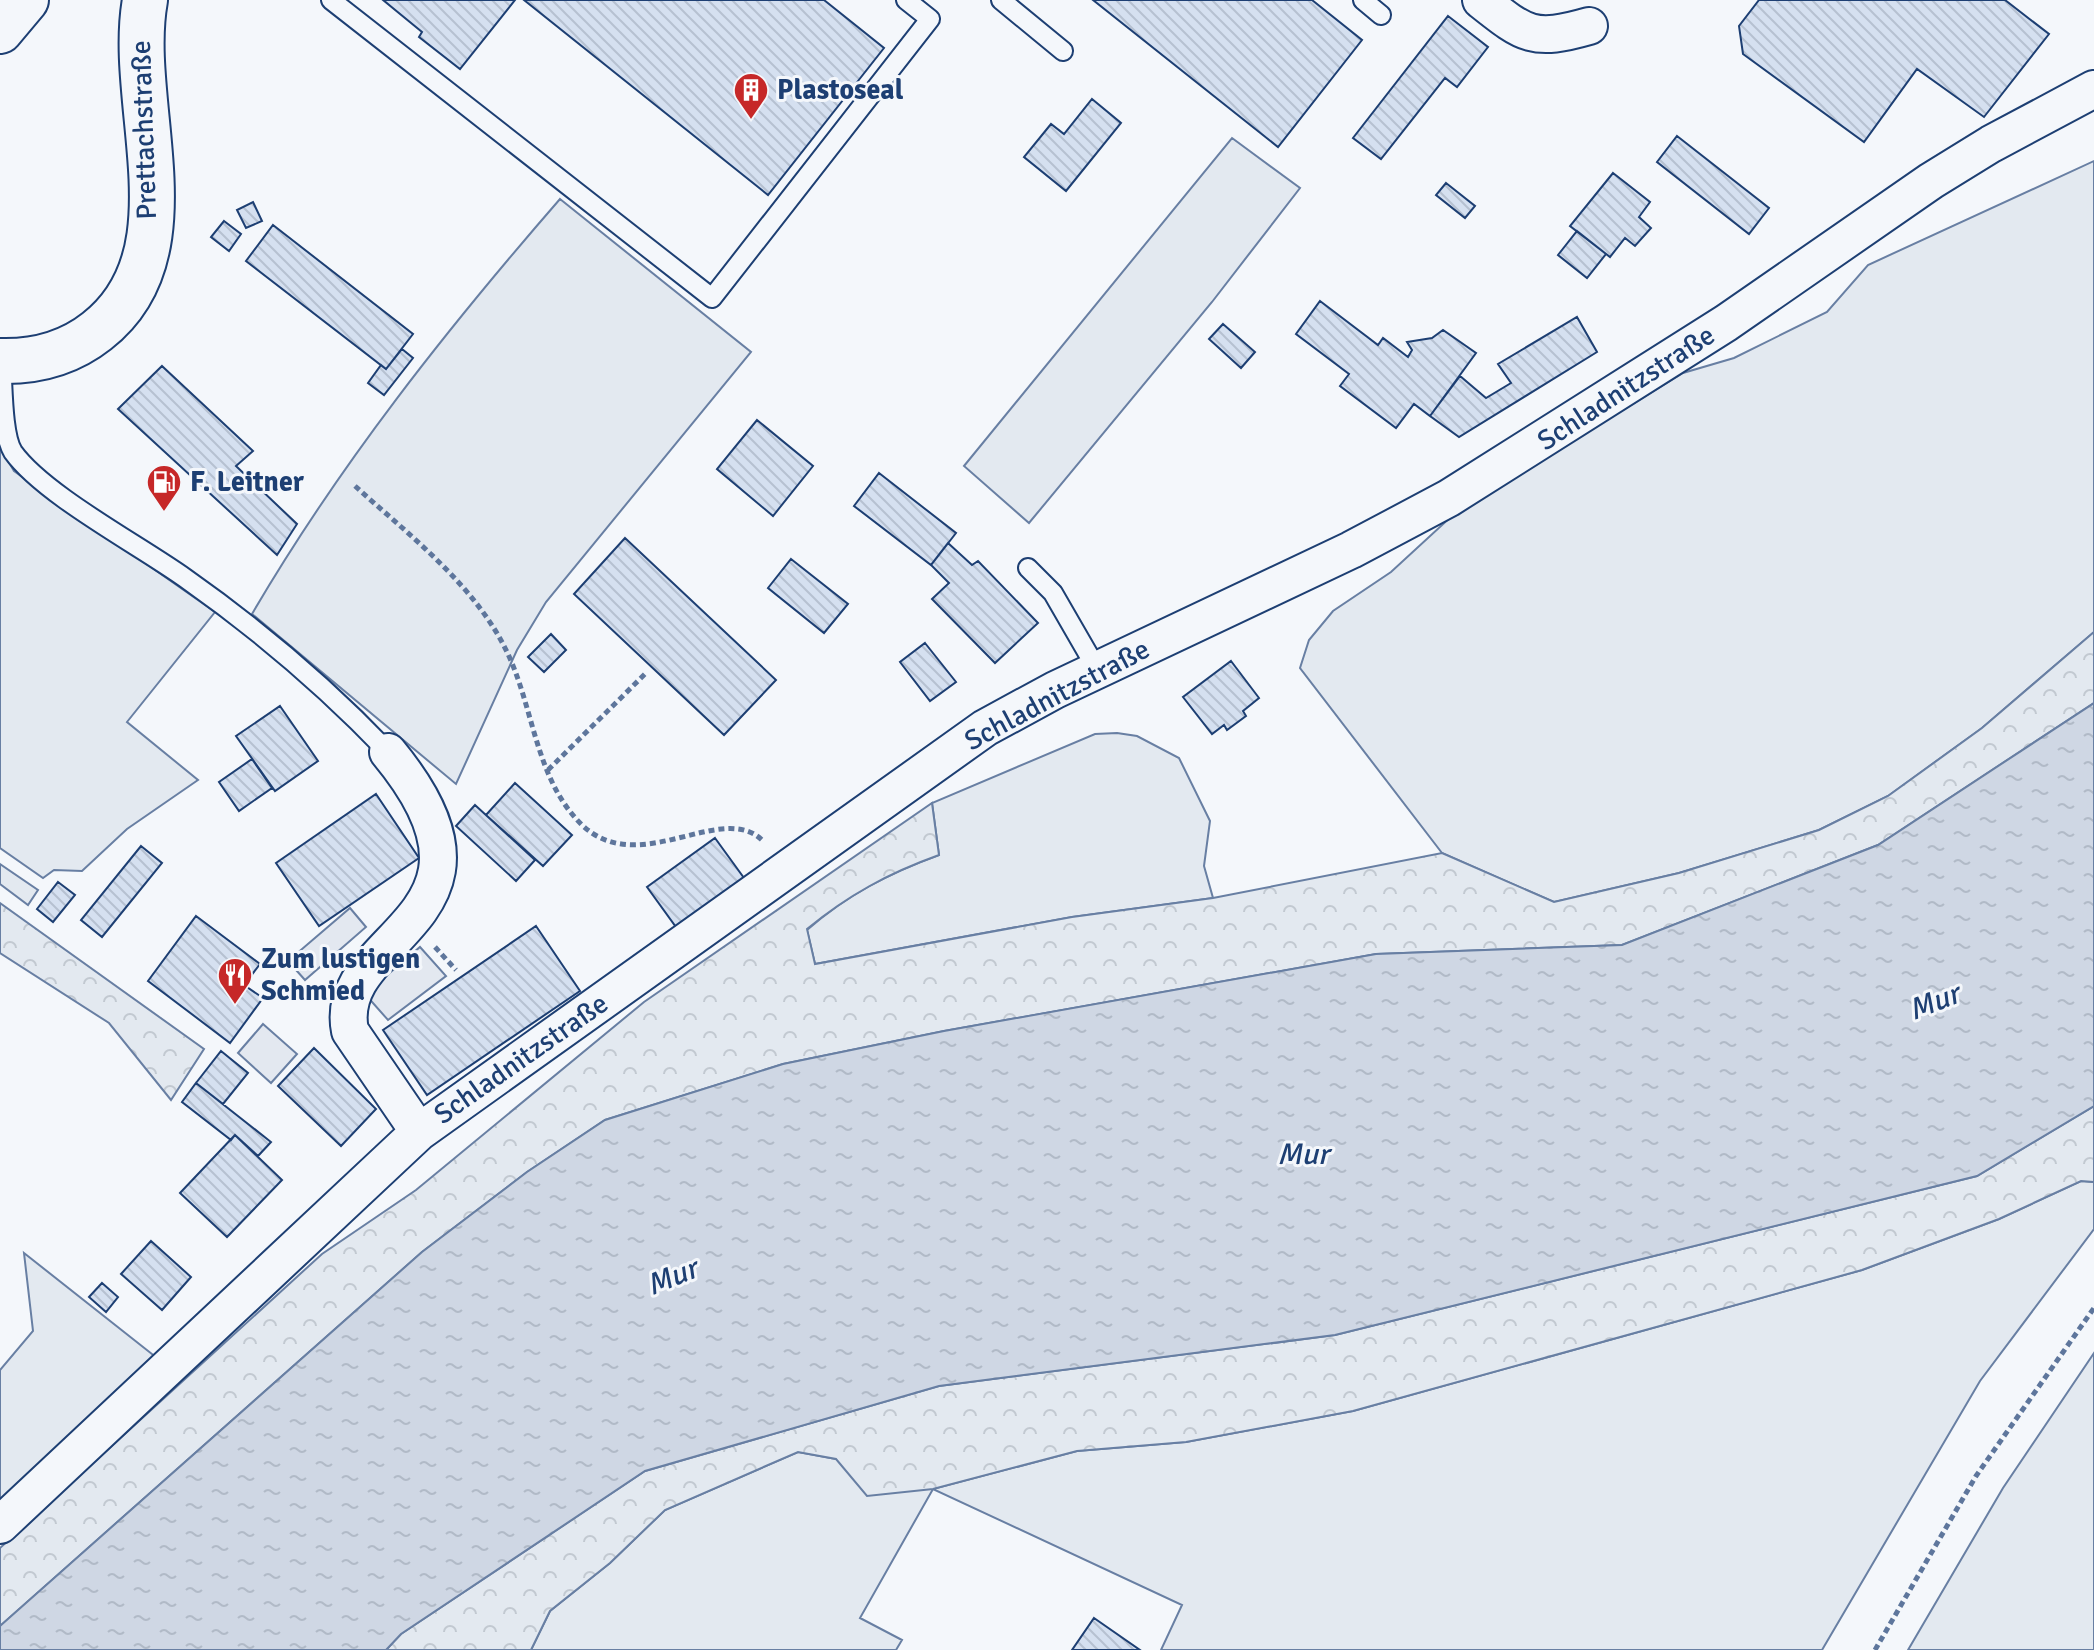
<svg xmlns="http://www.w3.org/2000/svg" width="2094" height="1650" font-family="Signika,sans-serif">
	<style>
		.grass { fill: #e3e9f0; stroke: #687fa3; stroke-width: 2 }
		.forest { fill: url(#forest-crowns); stroke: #687fa3; stroke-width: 2 }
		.parking { fill: #e3e8f0; stroke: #687fa3; stroke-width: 2 }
		.water { fill: url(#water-ripples); stroke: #687fa3; stroke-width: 2 }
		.building { fill: url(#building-back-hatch); stroke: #1d3f73; stroke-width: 2 }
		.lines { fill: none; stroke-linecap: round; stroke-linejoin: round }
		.service-casing { stroke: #1d3f73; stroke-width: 22 }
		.minor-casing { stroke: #1d3f73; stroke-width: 40 }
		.tertiary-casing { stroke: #1d3f73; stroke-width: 48 }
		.motorway-casing { stroke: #1d3f73; stroke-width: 48 }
		.path { stroke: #5e769c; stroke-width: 5; stroke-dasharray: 6 4; stroke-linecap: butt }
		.service { stroke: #f4f7fb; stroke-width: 18 }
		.minor { stroke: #f4f7fb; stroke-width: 36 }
		.tertiary { stroke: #f4f7fb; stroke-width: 44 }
		.motorway { stroke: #f4f7fb; stroke-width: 44 }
		.labels { text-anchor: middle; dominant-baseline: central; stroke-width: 6; stroke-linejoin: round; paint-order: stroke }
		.poi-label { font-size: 28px; font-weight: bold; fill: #1d3f73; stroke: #f4f7fb; text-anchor: start }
		.street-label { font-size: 28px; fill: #1d3f73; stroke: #f4f7fb }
		.water-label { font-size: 30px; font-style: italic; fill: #1d3f73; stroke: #f4f7fb }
	</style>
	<defs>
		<pattern id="forest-crowns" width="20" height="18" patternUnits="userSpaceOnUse" patternTransform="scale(2)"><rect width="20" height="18" fill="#e3e9f0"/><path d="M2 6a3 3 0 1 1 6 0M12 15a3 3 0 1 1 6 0" fill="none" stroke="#c2c9d1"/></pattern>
		<pattern id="water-ripples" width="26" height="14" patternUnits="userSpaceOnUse" patternTransform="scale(2)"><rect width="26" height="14" fill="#cfd7e4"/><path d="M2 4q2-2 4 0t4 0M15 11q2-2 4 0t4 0" fill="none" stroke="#b1bac7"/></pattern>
		<pattern id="building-back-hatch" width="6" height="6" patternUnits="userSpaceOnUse" patternTransform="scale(2)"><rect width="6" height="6" fill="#d5e0f0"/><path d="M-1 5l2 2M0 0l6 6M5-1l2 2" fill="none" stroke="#b6c1d1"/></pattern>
	</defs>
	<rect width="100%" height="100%" fill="#f4f7fb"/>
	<path class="grass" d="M1232,138L1300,188L1212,302L1029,523L964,466Z
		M2094,161V632L1982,728L1888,796L1819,830L1679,873L1554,902L1442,853L1300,668L1309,640L1333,611L1391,572L1454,514L1683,373L1734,358L1827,312L1868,265Z
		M560,199L751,352L546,602L517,650L456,784L252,614C339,465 447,329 560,199Z
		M0,447L14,471L215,612L127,722L198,780L127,829L82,871L54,870L43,878L0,848Z
		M1117,733L1137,736L1179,758L1210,821L1204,866L1213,898L1072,917L815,964L807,930C847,895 889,873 939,855L932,803L1095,734Z
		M0,864L38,890L28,905L0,884Z
		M2081,1181L2094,1182V1229L1980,1381L1822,1650H1161L1182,1605L933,1489L860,1618L902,1640L896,1650H531L550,1611L610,1563L665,1510L798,1452L836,1459L933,1489L1077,1451L1186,1442L1353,1411L1862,1270L1999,1219Z
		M24,1253L157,1358L0,1502V1370L33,1331Z
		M2094,1353V1650H1908L2003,1488Z"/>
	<path class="forest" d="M2094,632V703L1878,845L1622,945L1376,954L944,1031L783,1064L605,1120L527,1172L422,1252L0,1626V1548L322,1254L416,1190L644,1002L932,803L939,855C889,873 848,895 807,929L815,964L1072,917L1213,898L1442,853L1554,902L1679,873L1819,830L1888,796L1982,728Z
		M0,903L204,1049L171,1100L109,1023L0,953Z
		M2094,1106V1182L2081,1181L1999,1219L1862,1270L1353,1411L1186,1442L1077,1451L933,1489L867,1496L836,1459L798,1452L665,1510L610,1563L550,1611L531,1650H386L401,1634L645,1471L939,1386L1335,1335L1977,1176Z"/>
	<path class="parking" d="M350,908L366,927L305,980L288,961Z
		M420,947L446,976L388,1020L365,994Z
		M263,1024L297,1054L271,1083L238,1053Z"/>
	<path class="water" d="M2094,703V1106L1977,1176L1335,1335L939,1386L645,1471L401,1634L386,1650H0V1626L422,1252L527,1172L605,1120L783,1064L944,1031L1376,954L1622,945L1878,845Z"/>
	<path class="building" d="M383,0H515L460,69L419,37L422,32Z
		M524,0H824L884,48L768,195Z
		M1093,0H1312L1362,40L1278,147Z
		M1759,0H2005L2049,34L1984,117L1917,69L1864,142L1743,54L1739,26Z
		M1448,16L1488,47L1457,87L1445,78L1381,159L1353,138Z
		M1092,99L1121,123L1066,191L1024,157L1051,124L1064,134Z
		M1677,136L1769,208L1749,234L1657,162Z
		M1613,173L1650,202L1639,217L1651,228L1635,246L1625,238L1610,257L1570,226Z
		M1446,183L1475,206L1465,218L1436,195Z
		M253,202L262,221L246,228L237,210Z
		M224,221L241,234L229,251L211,237Z
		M273,225L413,334L386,369L246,261Z
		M1577,231L1606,254L1587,278L1558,255Z
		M1320,301L1378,345L1383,338L1408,357L1412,350L1407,342L1432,338L1443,330L1476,353L1430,416L1414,404L1396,428L1340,386L1349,374L1296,334Z
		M1577,317L1597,352L1459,437L1430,416L1460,376L1486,398L1511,383L1498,364Z
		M1223,324L1255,352L1241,368L1209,339Z
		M402,349L413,358L384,395L368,383L381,365L386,369Z
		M162,366L253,451L236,466L297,524L277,555L118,409Z
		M757,420L813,466L773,516L717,469Z
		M879,473L956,533L931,565L854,506Z
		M625,538L776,680L724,735L574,594Z
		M948,543L972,565L978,561L1038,623L995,663L932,599L949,583L931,565Z
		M791,559L848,604L824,633L768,588Z
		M551,634L566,650L544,672L528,657Z
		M925,643L956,682L930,701L900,662Z
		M1231,661L1259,698L1243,711L1246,716L1227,730L1224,725L1212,734L1183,697Z
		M280,706L318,761L275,791L236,736Z
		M252,759L272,788L239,811L219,782Z
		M515,783L572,835L543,866L486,815Z
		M376,794L419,858L319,926L276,863Z
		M475,805L535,860L516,881L456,826Z
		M715,838L744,878L676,927L647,887Z
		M141,846L162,863L102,937L81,920Z
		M58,882L75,895L53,922L37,909Z
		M196,916L260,964L244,985L263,998L230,1043L148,981Z
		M536,926L580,991L427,1095L383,1030Z
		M314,1048L376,1109L341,1146L278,1086Z
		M221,1051L248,1073L223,1104L196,1083Z
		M196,1083L271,1142L258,1156L235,1135L231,1140L182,1102Z
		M235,1135L282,1180L227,1237L180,1193Z
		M151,1241L191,1277L162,1310L121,1274Z
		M102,1283L118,1297L106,1312L89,1297Z
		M1094,1618L1140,1650H1072Z"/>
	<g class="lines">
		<g class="service-casing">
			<path id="service" d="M331,0L712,298L930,19L906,0
				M1001,0L1063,51
				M1363,0L1381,15
				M1,362C3,384 2,435 13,452C44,495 139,545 185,578C259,630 326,687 388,752
				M1028,568L1053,593L1098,671"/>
		</g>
		<g class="minor-casing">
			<path id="minor" d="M1481,0C1525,35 1533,42 1589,26
				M388,752C527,920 330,933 350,1031L419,1132
				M0,1525L419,1132L985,728L1055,690L1351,550L1449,498L1726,323L1931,181L1991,144L2094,89"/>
		</g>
		<g class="tertiary-casing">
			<path id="tertiary" d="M0,361C36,362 68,354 97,331C197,253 126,105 145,0"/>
		</g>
		<g class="motorway-casing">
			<path id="motorway" d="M0,31L26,0"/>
		</g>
		<path class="path" d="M355,486C409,535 475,585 507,652C534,708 535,778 581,824C639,881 723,798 764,842
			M548,770L646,673
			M435,947L456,970
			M1875,1650L1976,1476L2094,1308"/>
		<use href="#service" class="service"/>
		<use href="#minor" class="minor"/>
		<use href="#tertiary" class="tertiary"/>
		<use href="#motorway" class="motorway"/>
	</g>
	<defs>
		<g id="building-pin" transform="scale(1.8)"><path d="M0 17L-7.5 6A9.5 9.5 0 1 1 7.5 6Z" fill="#c62828" stroke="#f4f7fb"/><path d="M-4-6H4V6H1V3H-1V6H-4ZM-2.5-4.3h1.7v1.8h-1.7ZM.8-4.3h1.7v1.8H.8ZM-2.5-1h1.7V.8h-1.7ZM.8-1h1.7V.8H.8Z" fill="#fff"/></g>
		<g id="fuel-pin" transform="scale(1.8)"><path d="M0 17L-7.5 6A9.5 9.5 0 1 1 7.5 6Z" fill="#c62828" stroke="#f4f7fb"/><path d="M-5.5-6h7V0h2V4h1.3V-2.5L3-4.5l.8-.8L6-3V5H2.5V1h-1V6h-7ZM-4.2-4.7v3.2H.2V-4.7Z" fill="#fff"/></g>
		<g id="restaurant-pin" transform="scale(1.8)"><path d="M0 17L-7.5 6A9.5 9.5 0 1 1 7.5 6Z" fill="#c62828" stroke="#f4f7fb"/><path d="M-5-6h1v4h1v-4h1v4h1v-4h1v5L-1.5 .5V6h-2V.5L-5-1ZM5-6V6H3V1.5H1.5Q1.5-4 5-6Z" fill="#fff"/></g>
	</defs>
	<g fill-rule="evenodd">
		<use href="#building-pin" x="751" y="90"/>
		<use href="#fuel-pin" x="164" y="482"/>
		<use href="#restaurant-pin" x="235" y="975"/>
	</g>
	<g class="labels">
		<g class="poi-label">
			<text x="777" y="90">Plastoseal</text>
			<text x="190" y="482">F. Leitner</text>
			<text x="261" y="959">Zum lustigen<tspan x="261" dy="32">Schmied</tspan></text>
		</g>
		<g class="street-label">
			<text transform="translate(144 130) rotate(-92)">Prettachstraße</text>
			<text transform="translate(1626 388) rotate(-33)">Schladnitzstraße</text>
			<text transform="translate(1057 695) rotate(-28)">Schladnitzstraße</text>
			<text transform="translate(521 1059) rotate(-35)">Schladnitzstraße</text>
		</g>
		<g class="water-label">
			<text transform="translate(1934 1002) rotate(-21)">Mur</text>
			<text x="1303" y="1154">Mur</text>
			<text transform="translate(672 1277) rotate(-22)">Mur</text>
		</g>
	</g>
</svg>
